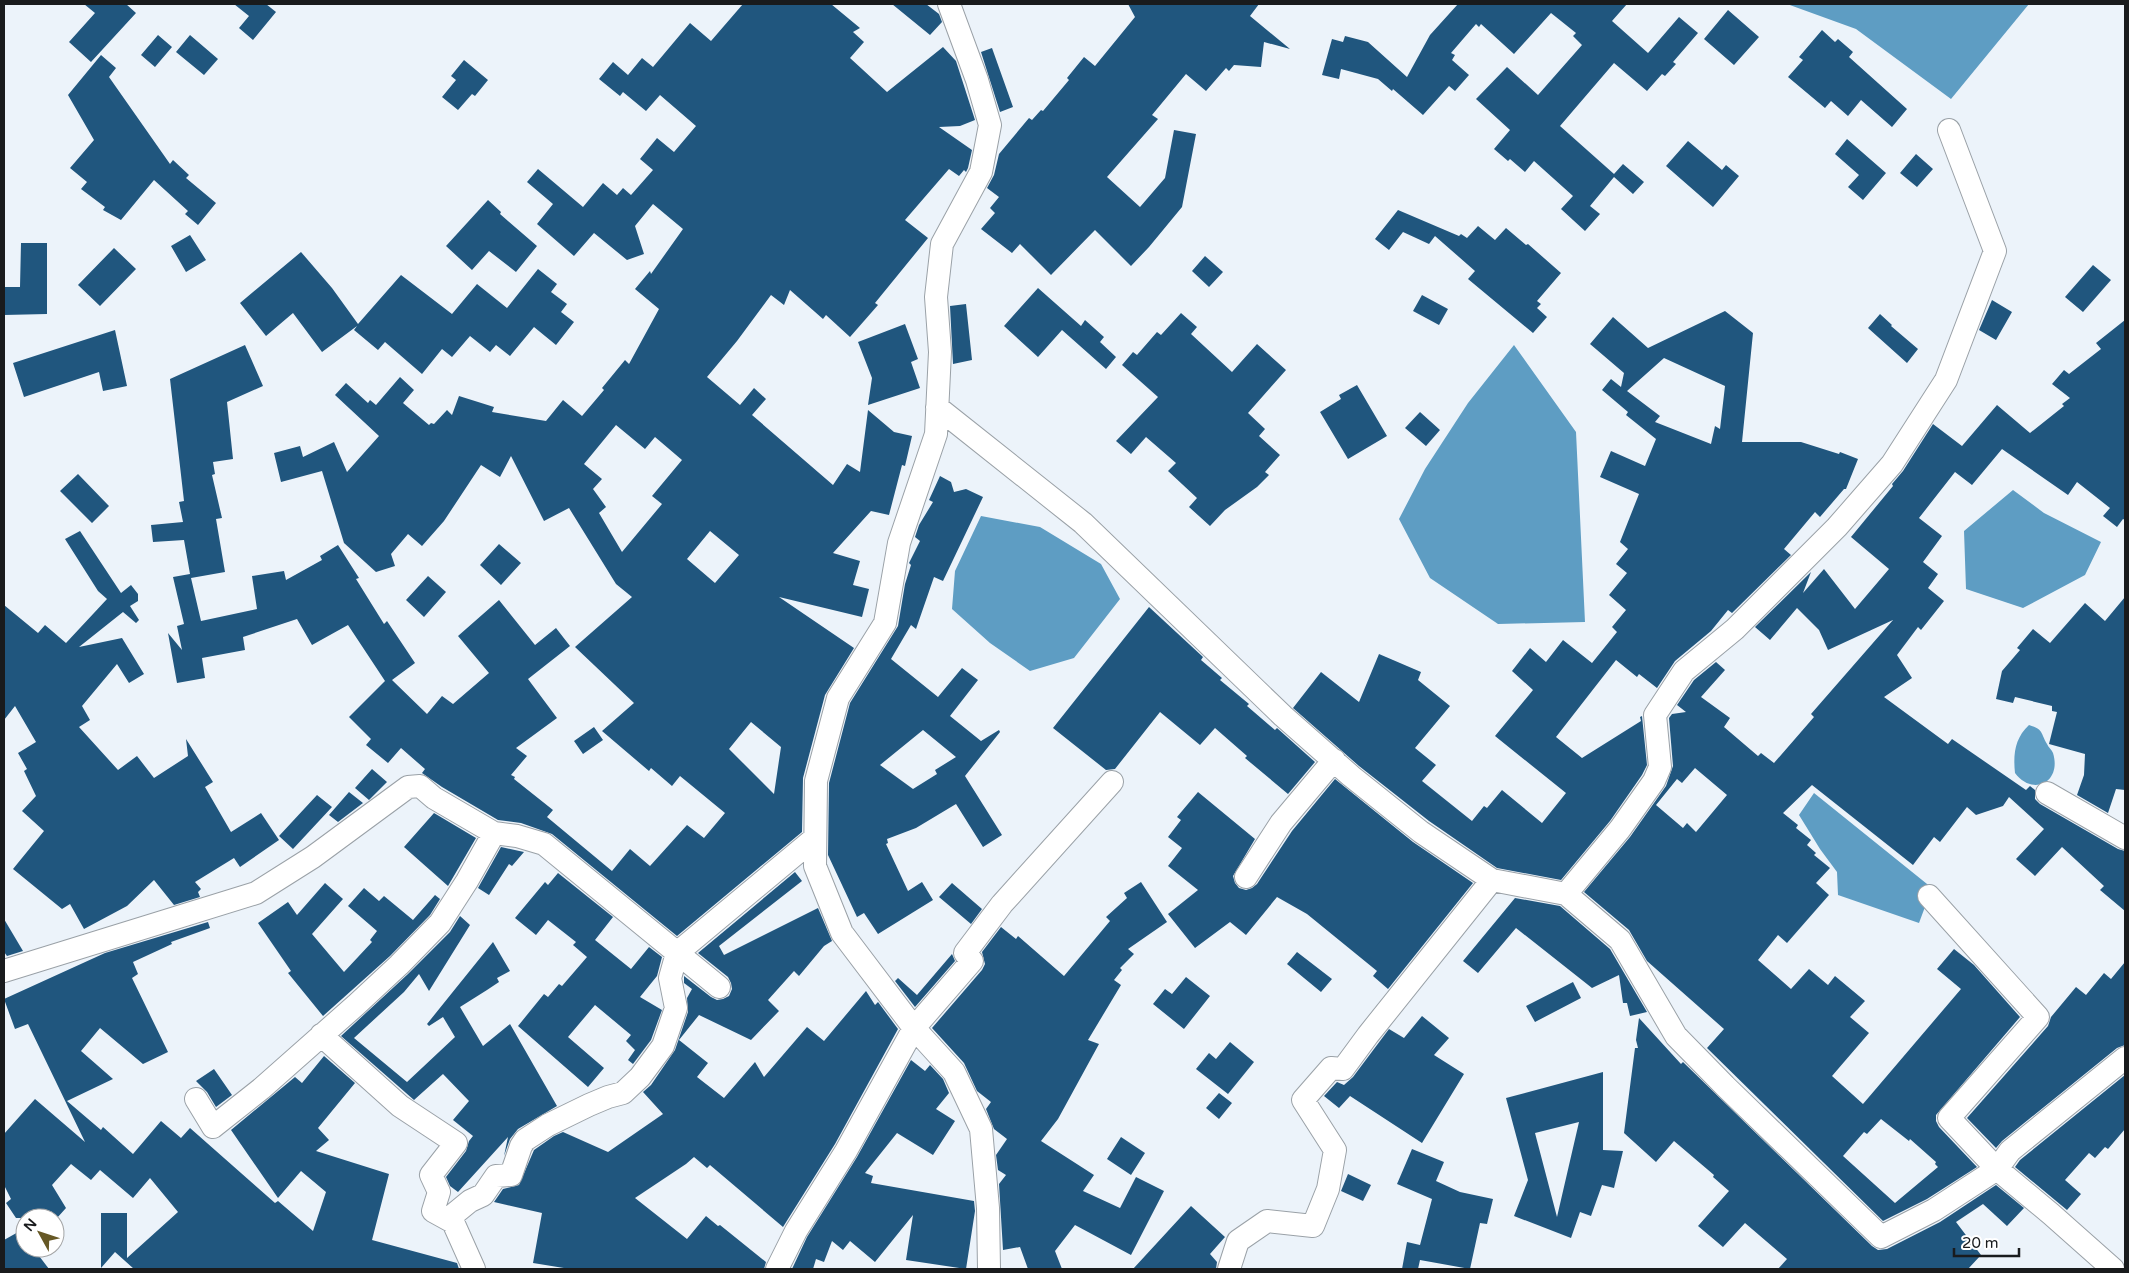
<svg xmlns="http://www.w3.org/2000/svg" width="2129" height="1273" font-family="'Varela Round',sans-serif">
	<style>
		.water { fill: #5e9dc3 }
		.building { fill: #20567e; fill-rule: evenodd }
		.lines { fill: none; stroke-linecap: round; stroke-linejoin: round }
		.minor-casing { stroke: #9aa1a7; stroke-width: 24 }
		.minor { stroke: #fff; stroke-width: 22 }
	</style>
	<rect width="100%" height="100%" fill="#ecf3fa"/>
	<path class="water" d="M1787,4H2029L1951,99L1856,29Z
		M1514,345L1576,432L1585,622L1498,624L1430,578L1399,519L1425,469L1468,403Z
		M2013,490L2044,513L2101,542L2085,575L2023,608L1966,589L1964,531Z
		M981,516L1040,527L1101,564L1120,599L1074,658L1030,671L990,643L952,609L955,571Z
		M2029,725C2044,730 2040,732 2047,744C2048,747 2052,750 2053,753C2062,782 2033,797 2015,773C2013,754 2015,738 2029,725Z
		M1814,793L1932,888L1919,923L1838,895L1837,872L1820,849L1799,815Z"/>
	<path class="building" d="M84,4H126L136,13L91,62L69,42L95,13Z
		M234,4H266L276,12L253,40L239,28L249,16Z
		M743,4H831L860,28L853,32L864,42L850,58L887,92L943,47L956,61L975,120L960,126L939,127L972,150L968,168L966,172L964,170L959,176L949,169L905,220L928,238L875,303L878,305L850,337L826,315L823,319L790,290L784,305L771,295L737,341L707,377L740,405L754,388L766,399L752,415L833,485L847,464L860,472L868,410L894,432L912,436L905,466L902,465L889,515L871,511L833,553L860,561L853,585L869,589L862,617L779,597L854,648L825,695L803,778L802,832L677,936L552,834L521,823L498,820L442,787L422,773L425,769L401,748L388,763L366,745L371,739L349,717L385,681L348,625L312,645L297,619L243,637L245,650L202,658L205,678L177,683L168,633L182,650L177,626L184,624L173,577L190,574L184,540L153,542L151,525L183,522L179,502L184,501L170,379L245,345L263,386L227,402L233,459L213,462L215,474L212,475L222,518L216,519L225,572L191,578L201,621L257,609L252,576L284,571L286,580L322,560L320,556L338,545L359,578L356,579L384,624L387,621L415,663L392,680L427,714L442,696L453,704L489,673L458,636L499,600L535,645L556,628L570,646L528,679L557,718L516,748L527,756L511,775L515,777L514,779L553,810L547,817L612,871L630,849L650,866L687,825L704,838L725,813L680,776L672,786L651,768L649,771L602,731L634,703L575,647L632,597L616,584L569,508L544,521L511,456L500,477L481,465L444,521L422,546L408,534L391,554L395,566L376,572L344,543L322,471L281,482L274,453L300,446L303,457L334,442L347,472L379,436L335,395L346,383L368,403L370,400L376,405L400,377L414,390L403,403L429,425L431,423L434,424L447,410L452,415L459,396L494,407L492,412L546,421L563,400L582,416L604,390L602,388L625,360L629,364L659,309L635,289L650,271L651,274L683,229L653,204L635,226L644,254L627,260L594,233L574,256L537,224L553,204L527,182L538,169L583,207L603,183L617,195L623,188L631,195L653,170L640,159L657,138L674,152L696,126L660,95L646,111L623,92L620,96L599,79L613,62L628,75L642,58L653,67L690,23L711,41ZM616,425L645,449L655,437L682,460L652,496L662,504L622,552L599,513L606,507L593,489L602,479L584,464ZM710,531L739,555L715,583L687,559ZM751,722L781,747L774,794L729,749Z
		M892,4H926L939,14L942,22L930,35Z
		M1128,4H1259L1250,16L1290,49L1264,42L1261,67L1234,65L1229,71L1226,68L1206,91L1186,74L1152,115L1158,119L1107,177L1140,207L1165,178L1174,130L1196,134L1182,207L1149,247L1131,266L1095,230L1051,275L1020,244L1012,253L981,229L995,213L990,208L999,197L987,188L994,175L999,154L1029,118L1032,120L1041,110L1043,111L1069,80L1067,78L1084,57L1095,66L1135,17Z
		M1458,4H1627L1612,21L1648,53L1679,17L1698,33L1673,62L1676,64L1665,76L1662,74L1647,91L1614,63L1560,126L1614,174L1623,164L1644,182L1633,194L1614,177L1590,206L1600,214L1585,231L1561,209L1573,196L1534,161L1525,172L1510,159L1508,161L1494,149L1510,130L1476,99L1507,67L1538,95L1582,45L1573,36L1576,33L1551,13L1514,54L1481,24L1479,27L1476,24L1451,53L1455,55L1452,60L1469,75L1455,91L1449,86L1423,115L1393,89L1392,91L1378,79L1341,69L1339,79L1322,75L1332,39L1343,42L1345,36L1368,42L1407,77L1430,35Z
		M1728,10L1759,37L1734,65L1704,39Z
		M1822,30L1835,42L1838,39L1853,52L1849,57L1907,109L1892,127L1861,100L1848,116L1831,101L1825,108L1788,77L1803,60L1799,57Z
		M158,35L172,47L155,67L141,55Z
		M190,35L218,59L204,75L176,52Z
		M992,48L1013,107L1000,112L981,52Z
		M101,55L116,68L109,77L170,164L173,160L189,175L186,178L216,203L198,225L185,214L188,211L154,180L121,220L103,210L105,207L81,189L87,182L70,168L94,140L68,95Z
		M464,60L488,80L475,96L472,94L458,110L442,97L456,80L451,76Z
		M1847,139L1886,173L1863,200L1848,187L1859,175L1835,154Z
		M1688,141L1722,170L1726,165L1739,176L1713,207L1666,166Z
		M1916,154L1933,169L1917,187L1900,173Z
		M488,200L501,212L500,214L537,246L516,272L489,251L472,270L446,246Z
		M1398,210L1459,236L1461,234L1467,238L1478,226L1495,240L1506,228L1526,245L1528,244L1561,273L1537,301L1541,304L1537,308L1547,317L1533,333L1468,279L1475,271L1435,236L1429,244L1403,232L1389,250L1375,239Z
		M190,235L206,260L186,272L171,246Z
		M21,243H47V314L4,315V287H20Z
		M114,248L136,269L100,306L78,285Z
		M301,252L332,288L358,324L401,275L452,314L477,284L507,308L538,269L557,284L551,292L567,304L561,312L574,322L556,345L534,327L510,356L496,345L490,352L470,336L452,357L442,349L422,374L385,342L378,350L354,330L357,326L322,352L293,313L266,336L240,303Z
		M1205,256L1223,272L1209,287L1192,271Z
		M2093,265L2111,280L2083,312L2065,297Z
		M1038,288L1081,326L1085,320L1104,337L1100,342L1116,357L1106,369L1062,330L1038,357L1004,326Z
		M1422,295L1448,309L1439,325L1413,311Z
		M1992,300L2012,312L1996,340L1979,330Z
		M966,304L972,360L953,364L950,306Z
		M1725,311L1753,333L1742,442H1801L1839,454L1840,452L1858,459L1846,489H1844L1820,517L1815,512L1784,549L1791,555L1732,613L1728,610L1711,631L1675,661L1657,688L1639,674L1637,677L1616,660L1556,737L1582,758L1641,721L1640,717L1642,716L1647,765L1642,775L1610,821L1561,880L1497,868L1429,821L1359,766L1293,708L1321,672L1359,702L1379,654L1421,672L1418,680L1450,706L1415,748L1436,765L1422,781L1472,821L1484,806L1487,808L1502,790L1542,823L1566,793L1495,736L1533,690L1512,671L1530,648L1546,662L1563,640L1592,663L1617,632L1612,627L1626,610L1609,595L1627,573L1616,564L1628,549L1620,542L1639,494L1600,477L1611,451L1645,466L1656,439L1626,415L1628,412L1602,390L1611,379L1621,387L1624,373L1590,344L1613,317L1648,348ZM1664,358L1725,386L1720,429L1715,426L1711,444L1655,422L1660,416L1627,391Z
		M1181,313L1197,327L1191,334L1232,372L1257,344L1286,370L1248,413L1265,429L1259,436L1280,455L1265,472L1269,475L1257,487L1225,510L1210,526L1189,507L1197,498L1168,471L1176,463L1146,437L1131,454L1116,441L1158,397L1122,365L1133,352L1137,355L1157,332L1161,335Z
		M1880,314L1892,325L1891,326L1918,349L1907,363L1868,328Z
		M2125,320V520L2123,519L2117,527L2103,516L2110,508L2077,482L2068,495L2002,449L1972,485L1955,472L1919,518L1942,536L1923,562L1938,574L1928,588L1944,601L1921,630L1918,627L1897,655L1912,678L1884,697L1948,744L1952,739L2026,790L2030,786L2035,790V799L2040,804L2118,849L2125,851V911L2100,890L2104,886L2062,847L2035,876L2016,859L2044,829L2009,797L2003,806L1976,815L1967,807L1940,842L1934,837L1913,865L1812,785L1783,813L1798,825L1796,828L1811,840L1807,845L1816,853L1814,855L1830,868L1816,883L1829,895L1787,943L1778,935L1758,960L1791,989L1809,969L1828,985L1835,976L1865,1001L1850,1017L1869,1033L1832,1076L1863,1104L1961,989L1937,969L1954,949L1974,965L2020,1017L1936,1115V1121L1939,1127L1977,1167L1927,1199L1883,1221L1707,1048L1724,1029L1647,961L1629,930L1584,892L1630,837L1666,786L1673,766L1669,718L1672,714L1686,712L1677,705L1694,680L1716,662L1725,670L1701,697L1730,718L1724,727L1758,756L1761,753L1774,763L1814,717L1811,714L1893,620L1828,650L1819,630L1797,608L1770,640L1755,627L1811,572L1803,593L1824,569L1855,609L1889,569L1851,537L1893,486L1892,484L1903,471L1933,424L1962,446L1997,405L2030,433L2064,406L2062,404L2070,398L2052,384L2064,370L2069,374L2101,349L2096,343ZM1695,768L1727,795L1696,832L1687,823L1683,828L1656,805L1677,779L1682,783ZM1881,1119L1909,1141L1910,1139L1936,1162L1935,1164L1938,1167L1895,1203L1843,1156L1864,1132L1867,1134Z
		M905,324L918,359L911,362L920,388L868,405L872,378L858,342Z
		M115,330L127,386L103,391L99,372L24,397L13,363Z
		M1357,385L1387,436L1348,459L1320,412L1341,399L1339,395Z
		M1420,412L1440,430L1426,446L1405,428Z
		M78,474L109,506L92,523L60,491Z
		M940,476L951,482L954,492L966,489L983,497L943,581L934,577L916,629L911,625L891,659L938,697L962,668L978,680L950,716L981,741L999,730L1000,732L965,776L1002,835L983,847L956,804L916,828L887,839L888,843L886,844L908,891L922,882L933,900L878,934L864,913L857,917L828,855L829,783L850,703L898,626L905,584L911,565L909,563L920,541L915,537L919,525L933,502L929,500ZM923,730L956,757L935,770L937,774L913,789L880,765Z
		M80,531L121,593L131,585L138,594V601L130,606L139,620L136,623L123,612L79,647L122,638L144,674L129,683L117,664L82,706L90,720L79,727L118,770L137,756L154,778L188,756L186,739L213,782L205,787L231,832L261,813L279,840L240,867L234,858L195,882L201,889L198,892L200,897L174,905L154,880L127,906L84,929L70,904L62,909L13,869L44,831L22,811L36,796L24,771L27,769L18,753L36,742L15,706L4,720V605L38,633L45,625L66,643L107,599L98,591L65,539Z
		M499,544L521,563L501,585L480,565Z
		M428,576L446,592L424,617L406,600Z
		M2125,597V790L2116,789L2108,813L2077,795L2084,775L2085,754L2049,744L2057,712L2052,711V706L2015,697L2013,703L1996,699L2002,671L2020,650L2017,648L2033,629L2050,643L2085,603L2105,621Z
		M1149,607L1203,657L1201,660L1222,678L1220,680L1249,704L1247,706L1275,730L1277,728L1315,762L1288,794L1245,758L1247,756L1215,728L1200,745L1160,712L1115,769L1106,770L1053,728Z
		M594,727L603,740L583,754L574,741Z
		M372,769L387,782L369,800L355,788Z
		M1335,779L1413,842L1473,883L1388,989L1373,976L1377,971L1307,914L1277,897L1246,935L1230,922L1195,948L1168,914L1198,890L1168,866L1182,848L1168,837L1181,820L1177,817L1198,792L1255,839L1233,876L1235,883L1239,888L1246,890L1252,888L1257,884L1292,831Z
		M349,792L363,803L338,822L329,815Z
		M317,795L332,807L293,849L279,836Z
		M434,813L476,838L448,886L404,847Z
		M501,847L524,852L512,866L509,864L489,895L478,888Z
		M795,872L802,881L719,946L724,955L818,908L832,941L824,946L799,976L794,971L768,1000L779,1011L751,1040L699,1015L679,1040L708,1063L697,1077L724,1098L755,1062L764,1077L807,1027L824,1041L866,991L875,1005L878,1002L898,1029L835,1144L783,1227L710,1165L707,1168L694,1157L686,1164L635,1198L687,1239L706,1216L718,1226L720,1225L766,1262L764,1269H570L533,1263L542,1213L494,1202L503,1189L519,1185L534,1150L554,1136L563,1132L608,1152L663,1114L643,1092L651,1085L675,1050L688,1012L687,998L692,989L684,983V976L711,997L717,1000L723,999L729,996L732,989L731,983L728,977L698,953Z
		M558,873L613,917L595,940L631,969L649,947L662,957L657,976L640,997L662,1010L651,1040L633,1064L628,1060L635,1050L626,1041L631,1035L595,1005L568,1037L604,1068L588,1087L518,1026L544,994L548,997L559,984L562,986L587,957L573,945L576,942L548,920L536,935L515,918L545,882L548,885Z
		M1141,882L1167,922L1128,949L1134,954L1120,968L1122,970L1114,980L1121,985L1088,1040L1099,1044L1058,1119L1041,1141L1094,1175L1083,1191L1120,1208L1136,1177L1164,1191L1131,1255L1075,1225L1055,1251L1062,1269H1028L1020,1247L1003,1250L999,1184L1006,1175L998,1170L996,1155L1007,1139L994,1129L986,1109L991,1102L977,1091L964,1063L932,1028L982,970L985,964L982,952L1001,927L1016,939L1018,936L1064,976L1110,921L1106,917L1127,898L1124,893Z
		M325,883L343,899L312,934L344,972L372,942L370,940L377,931L348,906L364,888L379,901L384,896L413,920L435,895L440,899L430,915L390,956L323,1016L288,973L291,971L258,923L288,902L297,915Z
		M952,883L982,909L971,924L939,897Z
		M1515,898L1560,906L1610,949L1647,1012L1630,1016L1627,1003H1623L1619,975L1592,988L1516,928L1478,973L1463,961Z
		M460,916L470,925L429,991L419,974L404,992L354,1038L407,1082L455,1037L443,1017L429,1026L427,1024L493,942L510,971L497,978L499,982L487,990L460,1007L483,1046L510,1024L557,1106L518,1129L510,1139L504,1156L508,1137L458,1192L450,1186L446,1177L466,1151L469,1141L473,1136L453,1120L469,1101L443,1074L414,1100L341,1036L408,974L450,932Z
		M4,919L23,951L7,956L4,952Z
		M208,922L210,928L171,942L172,944L133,962L138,974L132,978L168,1052L143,1064L100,1028L81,1051L113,1079L67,1101L101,1130L103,1127L133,1154L161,1121L181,1138L190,1128L275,1203L278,1201L313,1231L326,1192L301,1171L278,1198L231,1130L295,1077L302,1083L324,1056L355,1083L318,1128L329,1140L316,1151L389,1174L372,1240L457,1263L459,1269H134L115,1252L101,1268V1213H127V1258L178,1212L150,1178L133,1198L100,1170L91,1180L71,1164L52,1185L66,1208L57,1218H16L6,1203L11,1199L4,1185V1134L35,1099L85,1142L28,1024L15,1029L4,999L105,953Z
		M1297,952L1332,979L1321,992L1287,964Z
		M952,954L955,961L915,1007L895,981L898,978L917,995Z
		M2125,962V1045L2117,1048L2002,1141L1996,1148L1967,1118L2048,1026L2051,1017L2076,987L2086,995L2104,973L2111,979Z
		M1186,977L1210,996L1184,1029L1153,1004L1165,989L1172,994Z
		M1573,982L1581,998L1535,1022L1526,1006Z
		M1422,1016L1449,1038L1434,1055L1464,1074L1422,1143L1350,1096L1339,1108L1324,1096L1337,1082L1344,1085L1353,1077L1389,1029L1404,1038Z
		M1639,1018L1681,1064L1683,1062L1872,1246L1878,1250L1887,1249L1940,1222L1996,1185L2024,1208L2007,1226L1983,1204L1956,1222L1981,1255L1968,1269H1778L1787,1259L1745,1223L1723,1247L1698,1226L1729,1191L1713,1177L1714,1175L1674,1141L1656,1162L1624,1133L1635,1048H1638L1636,1040Z
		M1230,1042L1254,1062L1228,1094L1196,1069L1209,1053L1216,1059Z
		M911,1060L925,1071L930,1065L943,1079L949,1093L936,1109L955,1121L933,1155L897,1133L865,1173L873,1176L871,1183L974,1201L975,1211L966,1269L906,1260L913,1215L875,1262L850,1241L843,1250L832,1241L824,1262L816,1259L813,1269H792L807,1237L857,1157Z
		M214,1069L232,1095L216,1107L207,1092L196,1081Z
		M1603,1072V1150L1623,1151L1614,1188L1602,1185L1591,1216L1580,1212L1571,1238L1514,1216L1528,1180L1506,1098ZM1579,1122L1557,1217L1535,1133Z
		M2125,1075V1129L2108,1149L2105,1147L2095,1158L2089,1153L2065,1180L2081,1194L2067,1210L2015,1167L2020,1160Z
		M1219,1093L1232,1103L1219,1119L1206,1108Z
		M1121,1137L1145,1153L1131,1175L1107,1159Z
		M1412,1149L1444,1162L1436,1181L1460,1192L1493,1199L1487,1224L1480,1223L1470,1269L1420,1260L1418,1269H1402L1407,1242L1420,1245L1432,1199L1397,1184Z
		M1348,1174L1371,1185L1363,1201L1341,1191Z
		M1191,1206L1225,1237L1210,1254L1217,1262L1216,1269H1133Z
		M20,1231L25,1237V1248H33L49,1269H4V1240Z"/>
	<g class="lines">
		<g class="minor-casing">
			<path id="minor" d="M949,4L977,80L990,125L981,172L942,244L936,297L940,352L936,434L899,543L885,623L838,698L816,781L815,866L842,933L914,1028L954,1072L981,1129L988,1208L989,1269
				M937,407L1083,523L1283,716L1351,776L1421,832L1492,880L1566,894L1620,940L1676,1036L1725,1086L1881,1237L1934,1210L1997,1169L2051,1214L2113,1269
				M2047,793L2125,838
				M1246,877L1281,823L1334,760
				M1566,894L1620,829L1654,781L1660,767L1655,715L1684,671L1735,629L1837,527L1892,464L1946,380L1995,251L1949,130
				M1929,896L2038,1017L1949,1118L1997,1169L2010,1151L2125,1058
				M4,971L256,893L313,857L408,787L420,786L434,798L494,833L517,836L544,844L719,987
				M321,1035L400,1106L456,1143L431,1175L439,1192L433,1211L453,1222L474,1269
				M196,1099L213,1127L261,1089L356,1005L399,965L440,923L467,881L494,833
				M448,1219L470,1201L483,1195L496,1176L511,1175L521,1146L525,1140L548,1125L589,1105L608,1097L623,1093L640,1077L663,1046L676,1008L670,978L677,953L815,838
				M777,1269L796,1231L846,1151L914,1028L972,961L965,953L1002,904L1112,782
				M1229,1269L1238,1241L1267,1221L1313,1226L1328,1189L1335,1150L1303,1100L1331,1068L1343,1069L1368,1035L1492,880"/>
		</g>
		<use href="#minor" class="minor"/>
	</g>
	<rect width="2129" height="1273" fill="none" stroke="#191b1d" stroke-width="10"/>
	<g transform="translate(40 1233) rotate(310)"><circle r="24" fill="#ffffff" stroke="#a3a4a5"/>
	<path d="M0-4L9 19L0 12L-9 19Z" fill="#665825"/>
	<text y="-8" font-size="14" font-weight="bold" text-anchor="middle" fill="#191b1d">N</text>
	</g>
	<path d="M1954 1248v8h65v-8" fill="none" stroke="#191b1d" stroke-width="2.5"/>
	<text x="1962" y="1248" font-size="15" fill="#191b1d" stroke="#ffffff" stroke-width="4" paint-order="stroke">20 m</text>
</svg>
